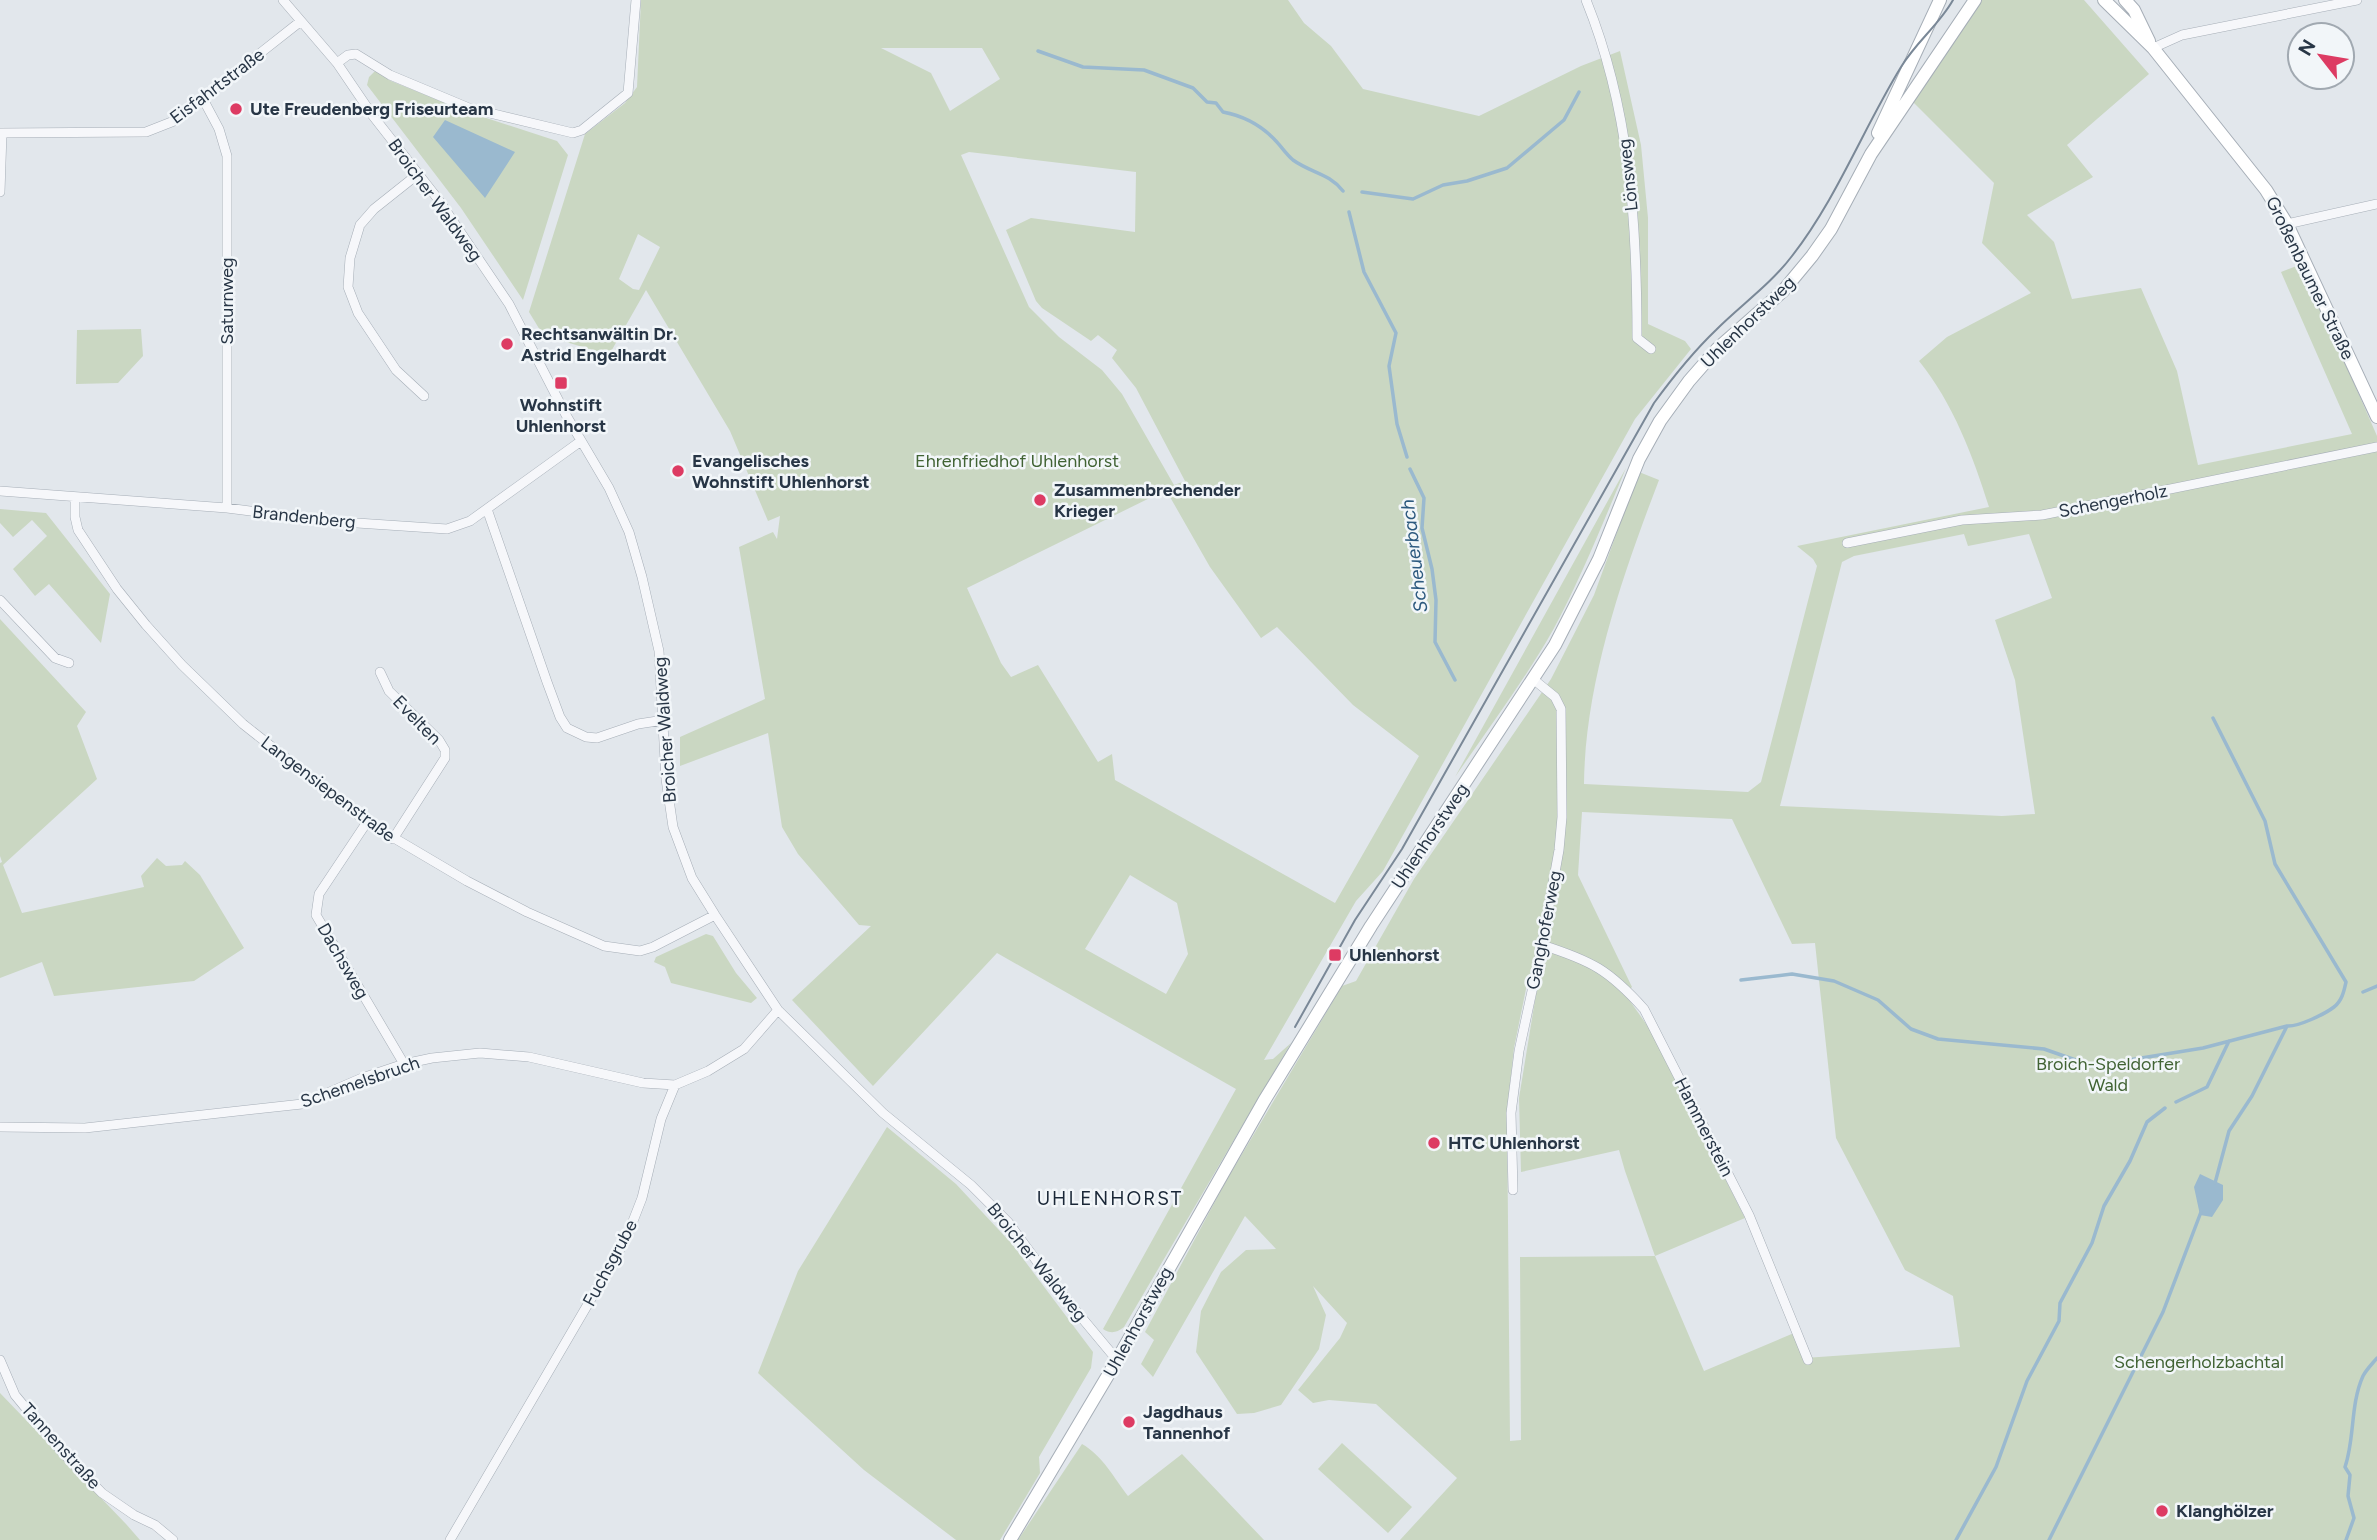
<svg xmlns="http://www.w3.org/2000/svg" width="2377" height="1540" font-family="Figtree,sans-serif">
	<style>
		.green { fill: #cad7c2; fill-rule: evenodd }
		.water { fill: #9ab9cf }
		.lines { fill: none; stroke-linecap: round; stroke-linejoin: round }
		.stream { stroke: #9ab9cf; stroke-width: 3.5 }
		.street-casing { stroke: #a6aeb7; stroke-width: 10 }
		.secondary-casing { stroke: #a6aeb7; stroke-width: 14 }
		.street { stroke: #f6f7fa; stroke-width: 9 }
		.secondary { stroke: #fff; stroke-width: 12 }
		.tram { stroke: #7a8897; stroke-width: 2 }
		.poi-dot { fill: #dd3b63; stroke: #f2f6f9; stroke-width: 2.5 }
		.labels { text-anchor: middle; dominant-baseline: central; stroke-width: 5; stroke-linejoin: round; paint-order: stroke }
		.street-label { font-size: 18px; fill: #283646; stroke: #f2f6f9 }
		.poi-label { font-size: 18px; font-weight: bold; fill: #283646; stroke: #f2f6f9; text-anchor: start }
		.park-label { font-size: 18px; fill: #416334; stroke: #f2f6f9 }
		.water-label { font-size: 19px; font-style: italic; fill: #2d5a7f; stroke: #f2f6f9 }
		.neighbourhood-label { font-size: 19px; letter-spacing: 2px; fill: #1a2737; stroke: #f2f6f9 }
	</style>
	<rect width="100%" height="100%" fill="#e2e7ec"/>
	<path class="green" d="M641,0H1288L1304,23L1331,46L1363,89L1479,116L1581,66L1620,51L1641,145L1648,218V324L1685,341L1691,349L1635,419L1383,871L1356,901L1264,1060L1273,1059L1291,1043L1124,1327C1116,1333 1111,1334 1103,1329L1236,1089L997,953L873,1086L792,1000L871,926L859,925L798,854L782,827L768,733L680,766V737L765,699L739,547L773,532L777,539L780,516L768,521L730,431L646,290L609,355L543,335L529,312L585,134L625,103L637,87ZM881,48H982L1000,79L950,111L931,73ZM969,152L1136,172L1135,232L1031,218L1006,230L1036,301L1042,308L1091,341L1098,335L1117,350L1112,358L1136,388L1185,481L1174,485L1122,394L1102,370L1059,337L1029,307L961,155ZM638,234L660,247L639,290L633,289L619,279ZM1166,490L1210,567L1261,638L1277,627L1353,705L1419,756L1335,903L1115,780L1112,754L1098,762L1038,665L1011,677L1001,663L967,588ZM1130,875L1177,903L1188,954L1166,994L1085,949Z
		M1982,0H2084L2149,74L2067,145L2093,177L2027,215L2054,242L2072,299L2141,288L2177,371L2198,465L2352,434L2281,272L2302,264L2377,436V1540H1400L1457,1478L1376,1404L1329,1400L1313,1403L1298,1390L1340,1338L1347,1323L1313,1286L1326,1315L1319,1349L1281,1405L1254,1413L1237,1414L1196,1352L1201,1311L1221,1272L1246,1250L1276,1249L1245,1216L1153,1377L1141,1364L1154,1340L1145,1332L1226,1181L1342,986L1356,981L1414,879L1551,679L1594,595L1639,472L1659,480C1623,574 1585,682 1584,784L1748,792L1761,782L1817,566L1813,559L1797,546L1989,507C1973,456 1953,403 1919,361L1947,337L2031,293L1982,243L1994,183L1912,101L1948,45L1971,18ZM1964,534L1968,546L2029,534L2052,598L1995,620L2015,680L2035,814L2002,816L1780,806L1842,562L1854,556ZM1582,812L1732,819L1792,944L1815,943L1836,1138L1905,1270L1953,1296L1960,1347L1805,1358L1794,1333L1704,1371L1655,1256L1745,1218L1649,1028L1625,994L1632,987L1578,875ZM1527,984L1537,988L1519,1098L1521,1172L1619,1150L1625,1171L1655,1256L1520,1257L1521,1440L1510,1441L1507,1111L1514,1048Z
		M375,71L391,81L468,112L557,141L568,155L523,300L461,208L367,85L369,77Z
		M141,329L143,356L118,383L76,384L77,330Z
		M1626,468C1603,523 1581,578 1553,630C1524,681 1488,729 1455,777Z
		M0,509L46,513L110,594L101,643L49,584L35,596L13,569L47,536L32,520L13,537L0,523Z
		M0,619L86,712L77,726L97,779L3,865L22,913L144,887L141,876L157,858L166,866L182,865L185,861L200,875L244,948L194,981L54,996L42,962L0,978V863L2,862L0,856Z
		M706,934L713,936L736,973L757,998L751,1003L671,983L665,967L654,962L656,957Z
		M887,1127L956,1184L1012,1244L1093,1352L1091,1368L1039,1457L1040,1473L1000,1540H956L864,1470L758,1373L798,1271Z
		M0,1393L126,1524L140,1540H0Z
		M1342,1443L1412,1507L1388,1533L1318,1469Z
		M1082,1444C1103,1456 1114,1478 1128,1496L1182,1454L1264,1540H1018Z"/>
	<path class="water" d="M445,120L515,152L485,198L433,137Z
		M2200,1174L2223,1185V1200L2212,1217L2200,1215L2194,1187Z"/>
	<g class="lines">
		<path class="stream" d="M1038,51L1083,67L1144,70L1193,88L1207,102L1216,103L1223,112C1244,116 1260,124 1275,140C1281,146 1286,154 1293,160C1311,173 1329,173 1343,191
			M1362,192L1413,199L1443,185L1467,181L1507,168L1564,120L1579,92
			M1349,212L1364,272L1396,333L1389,366L1397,424L1407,457
			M1410,469L1424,498L1422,528L1432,569L1436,600L1435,642L1455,680
			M1741,980L1792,974L1834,981L1878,1000L1911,1029L1938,1039L2044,1049L2110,1072L2129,1060L2203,1048L2287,1026C2298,1027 2325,1014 2334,1007C2342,1001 2344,991 2346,982L2275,864L2265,821L2213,718
			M2363,992L2377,986
			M2176,1102L2207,1087L2229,1041
			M2215,1183L2229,1131L2252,1096L2287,1026
			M1956,1540L1996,1467L2027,1381L2059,1321L2060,1303L2092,1243L2104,1206L2130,1161L2147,1122L2165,1108
			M2049,1540L2163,1312L2201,1212
			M2346,1540L2354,1518L2348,1496L2350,1475L2345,1467C2355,1438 2350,1405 2363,1376C2366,1370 2372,1364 2377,1358"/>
		<g class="street-casing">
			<path id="street" d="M283,0L337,63L373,116L438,199L509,304L566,415L609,488L629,532L642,577L659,651L666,779L673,827L692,878L715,915L778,1010L883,1113L971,1185L1008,1222L1052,1282L1117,1360
				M1586,0C1630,108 1637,223 1637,338L1651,349
				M2153,48L2182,35L2357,0
				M337,63L348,55L356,54L390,75L469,108L573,133L582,130L628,93L636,0
				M203,99L219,129L227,156V508
				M0,133L146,132L174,121L301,21
				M418,174L374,209L360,225L350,258L348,287L358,313L396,370L424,396
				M0,192L2,133
				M2287,224L2377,204
				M0,491L227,508L327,521L447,529L470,521L581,441
				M75,497V517L78,530L117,589L146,625L182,665L243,724L367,822L467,881L527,912L604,946L640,951L653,947L715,915
				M487,509L547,682L560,717L567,728L586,737L597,738L638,724L664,720
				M1847,543L1962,520L2042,515L2377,447
				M0,600L55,658L69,663
				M380,672L389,691L439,740L445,750V758L393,839
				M367,822L319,894L316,915L404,1064
				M1542,945C1592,961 1609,970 1644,1009L1749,1215L1808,1360
				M0,1127L85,1128L302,1104L362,1078L404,1064L432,1058L480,1053L529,1057L643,1083L675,1085L708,1071L744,1049L778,1010
				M1513,1190L1511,1113L1519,1051L1542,945L1559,850L1562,817L1561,709L1555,697L1533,679
				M0,1360L15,1395L62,1452L102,1493L134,1515L155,1525L173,1540
				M450,1540L626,1239L642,1198L661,1119L675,1085"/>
		</g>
		<g class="secondary-casing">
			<path id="secondary" d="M2104,0L2153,48L2266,190L2287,224L2377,417
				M2125,0L2134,10L2149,41
				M1878,133L1940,0
				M1010,1540L1117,1360L1264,1101L1371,926L1555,645L1599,559L1639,459L1660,421L1689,381L1717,349L1783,291L1812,256L1831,229L1871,154L1975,0"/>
		</g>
		<use href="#street" class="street"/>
		<use href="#secondary" class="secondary"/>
		<path class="tram" d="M1295,1027L1355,920L1402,849L1654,403C1673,377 1693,352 1716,330C1741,305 1771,284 1792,256C1837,198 1863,129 1901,67C1916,42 1939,25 1953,0"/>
	</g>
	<g class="poi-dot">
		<circle cx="236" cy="109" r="7"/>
		<circle cx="507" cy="344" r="7"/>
		<rect x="554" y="376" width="14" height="14" rx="3.5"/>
		<circle cx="678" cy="471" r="7"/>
		<circle cx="1040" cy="500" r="7"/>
		<rect x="1328" y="948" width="14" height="14" rx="3.5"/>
		<circle cx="1434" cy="1143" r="7"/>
		<circle cx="1129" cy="1422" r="7"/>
		<circle cx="2162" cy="1511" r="7"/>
	</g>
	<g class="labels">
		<g class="street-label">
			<text transform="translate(217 86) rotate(-37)">Eisfahrtstraße</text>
			<text transform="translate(1628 175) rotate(-96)">Lönsweg</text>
			<text transform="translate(435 200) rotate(54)">Broicher Waldweg</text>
			<text transform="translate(2310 278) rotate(64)">Großenbaumer Straße</text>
			<text transform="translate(227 301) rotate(-90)">Saturnweg</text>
			<text transform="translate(1748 322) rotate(-44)">Uhlenhorstweg</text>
			<text transform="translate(2113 501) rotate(-11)">Schengerholz</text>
			<text transform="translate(304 517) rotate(6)">Brandenberg</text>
			<text transform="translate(417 720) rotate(46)">Evelten</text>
			<text transform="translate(665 730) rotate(-94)">Broicher Waldweg</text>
			<text transform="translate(328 789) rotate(37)">Langensiepenstraße</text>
			<text transform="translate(1430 836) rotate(-56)">Uhlenhorstweg</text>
			<text transform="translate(1544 930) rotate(-79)">Ganghoferweg</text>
			<text transform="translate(343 961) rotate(60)">Dachsweg</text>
			<text transform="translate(360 1082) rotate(-19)">Schemelsbruch</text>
			<text transform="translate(1704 1127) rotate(63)">Hammerstein</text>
			<text transform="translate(1037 1262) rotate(51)">Broicher Waldweg</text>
			<text transform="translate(610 1263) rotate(-62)">Fuchsgrube</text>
			<text transform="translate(1138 1322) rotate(-61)">Uhlenhorstweg</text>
			<text transform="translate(61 1446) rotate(48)">Tannenstraße</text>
		</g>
		<g class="poi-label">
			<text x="250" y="109">Ute Freudenberg Friseurteam</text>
			<text x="521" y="334">Rechtsanwältin Dr.<tspan x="521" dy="21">Astrid Engelhardt</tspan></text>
			<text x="561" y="405" text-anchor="middle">Wohnstift<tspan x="561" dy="21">Uhlenhorst</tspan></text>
			<text x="692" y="461">Evangelisches<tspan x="692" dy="21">Wohnstift Uhlenhorst</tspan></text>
			<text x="1054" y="490">Zusammenbrechender<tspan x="1054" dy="21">Krieger</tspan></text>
			<text x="1349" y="955">Uhlenhorst</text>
			<text x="1448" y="1143">HTC Uhlenhorst</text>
			<text x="1143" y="1412">Jagdhaus<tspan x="1143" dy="21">Tannenhof</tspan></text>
			<text x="2176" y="1511">Klanghölzer</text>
		</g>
		<g class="park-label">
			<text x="1017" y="461">Ehrenfriedhof Uhlenhorst</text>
			<text x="2108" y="1064">Broich-Speldorfer<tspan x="2108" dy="21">Wald</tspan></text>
			<text x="2199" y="1362">Schengerholzbachtal</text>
		</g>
		<g class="water-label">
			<text transform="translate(1414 556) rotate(-97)">Scheuerbach</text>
		</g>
		<g class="neighbourhood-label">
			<text x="1110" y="1198">UHLENHORST</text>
		</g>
	</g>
	<g transform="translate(2321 56) rotate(301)"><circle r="33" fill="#f2f6f9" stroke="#a1a9b1" stroke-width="2"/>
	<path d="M0-5L12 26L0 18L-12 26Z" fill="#dd3b63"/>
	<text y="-10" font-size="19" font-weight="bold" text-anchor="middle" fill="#283646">N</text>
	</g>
</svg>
